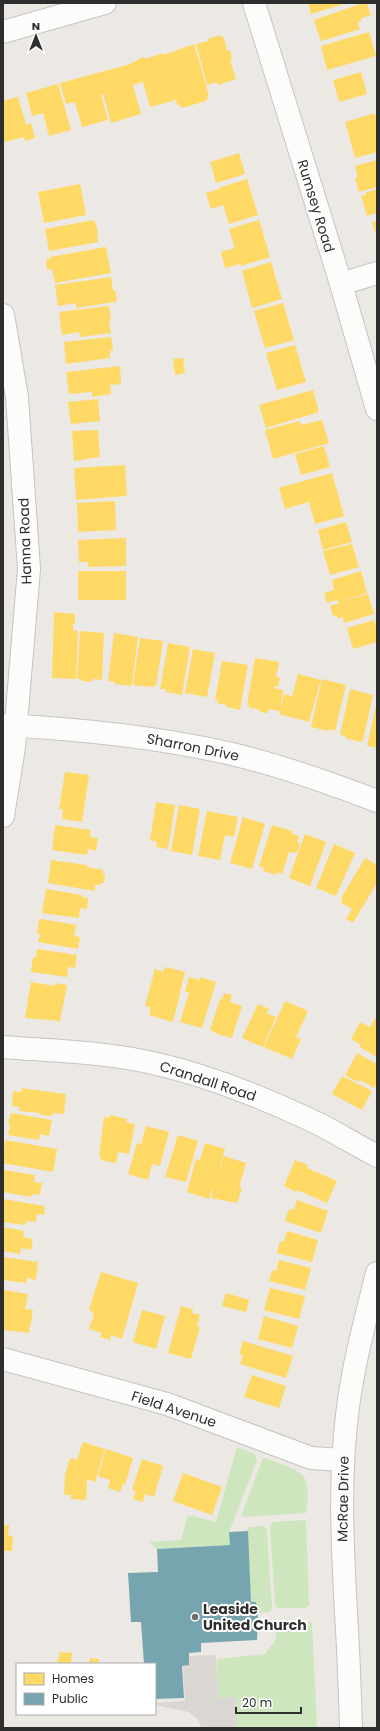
<svg xmlns="http://www.w3.org/2000/svg" width="380" height="1731" font-family="Poppins,sans-serif">
	<style>
		.green { fill: #cee6be }
		.plaza { fill: #dad6d2 }
		.homes { fill: #ffd966 }
		.public { fill: #76a5af }
		.lines { fill: none; stroke-linecap: round; stroke-linejoin: round }
		.street-casing { stroke: #c5c4c5; stroke-width: 24 }
		.secondary-casing { stroke: #c5c4c5; stroke-width: 24 }
		.street { stroke: #fcfcfb; stroke-width: 22 }
		.secondary { stroke: #fcfcfb; stroke-width: 22 }
		.poi-dot { fill: #706f6e; stroke: #fff; stroke-width: 1.5 }
		.labels { text-anchor: middle; dominant-baseline: central; stroke-width: 4; stroke-linejoin: round; paint-order: stroke }
		.street-label { font-size: 14px; fill: #2e2e2e; stroke: #fff }
		.poi-label { font-size: 14px; font-weight: bold; fill: #2e2e2e; stroke: #fff; text-anchor: start }
	</style>
	<rect width="100%" height="100%" fill="#ece8e4"/>
	<path class="green" d="M237,1447L255,1454L257,1461L229,1532L230,1545L157,1549L149,1542L181,1540L188,1515L216,1522Z
		M265,1458C274,1462 302,1469 305,1479C309,1489 307,1502 306,1513L243,1517L242,1514L262,1460Z
		M306,1520L309,1605L305,1608H277L275,1604L270,1527L273,1522Z
		M263,1526L267,1529L272,1608L270,1612L258,1613L256,1602H251L247,1530L249,1527Z
		M310,1622L312,1623L317,1728H237L236,1697L218,1698L217,1659L265,1654L275,1641L277,1629L280,1624Z"/>
	<path class="plaza" d="M216,1655L218,1698L236,1697L237,1728H202L197,1719L189,1712L155,1705V1703L185,1701L183,1665L189,1656Z"/>
	<path class="homes" d="M308,3H347L311,14Z
		M363,3H367L371,15L362,18L358,24L360,29L321,41L314,20Z
		M369,32L376,56L327,70L321,46Z
		M220,35L221,37H224L227,51L230,50L232,59L230,60L236,79L218,85L217,82L207,85L196,44L209,41L208,39Z
		M194,44L209,96H207L208,99L205,100L206,101L182,108L177,104L176,100L150,107L143,82L133,85L141,114L111,123L103,94L101,95L108,120L82,127L75,102L66,104L60,83L127,65L138,60V59L145,57V59L163,53V55Z
		M361,72L367,94L339,102L333,80Z
		M58,84L71,130L49,136L43,113L32,116L26,93Z
		M18,97L26,125L31,123L35,138L25,141L24,137L5,142L3,135V101Z
		M375,113V116L377,115V152L355,158L345,122Z
		M239,153L245,174L216,183L210,162Z
		M377,160V187L359,192L355,178L358,177L355,166Z
		M247,179L258,215L229,224L223,205L211,209L206,193L219,189L218,188Z
		M80,184L86,215L44,223L38,192Z
		M377,189V213L367,216L361,196L366,195L365,193Z
		M94,220L97,228L98,242L49,251L45,229Z
		M259,220L270,257L241,266L240,264L225,268L221,252L235,248L229,229Z
		M377,221V238L372,222Z
		M106,247L111,273L55,283L52,269L47,270L46,260L50,259V257Z
		M271,262L282,299L252,308L242,271Z
		M111,277L113,290H115L117,300L115,302L76,308V303L58,306L55,285Z
		M283,303L294,340L265,348L254,311Z
		M109,306L111,321H109L111,333L80,337L79,332L62,335L59,312Z
		M111,337L113,350L110,351V358L66,364L64,342Z
		M295,345L306,382L277,390L266,353Z
		M183,358L185,373L175,375L173,359Z
		M120,366L121,384L110,385L111,394L92,397V392L69,394L66,372Z
		M313,390L319,412L266,428L259,405Z
		M98,399L100,421L71,424L68,402Z
		M322,420L329,443L273,459L265,430L300,421L301,425Z
		M98,430L100,457L74,461L72,431Z
		M324,446L330,467L301,475L295,454Z
		M125,465L127,496L76,500L74,468Z
		M332,473L344,516L315,524L309,502L285,509L279,488Z
		M115,501L116,530L78,532L77,503Z
		M346,522L352,542L323,550L318,530Z
		M126,538V566L88,567V562H79L78,540Z
		M352,544L359,567L330,575L323,551Z
		M78,571H126V600H78Z
		M361,571L367,593L342,601L368,594L374,614L344,623L343,617L338,619L336,615L333,616L330,606L339,603L337,600L327,603L324,593L334,590L332,580Z
		M54,612L75,614V624H73V630L78,631L76,679L52,678Z
		M374,620L377,629V642L353,649L347,628Z
		M80,631L104,633L102,680L93,679L91,682L82,681L80,679H77Z
		M114,633L138,637L132,684L130,686L115,684V682L108,681Z
		M140,638L163,641L156,686L154,685L153,687L133,685Z
		M168,643L190,647L182,695L166,692V689H160Z
		M193,649L215,653L207,697L185,693Z
		M255,658L279,662L276,677H280L278,687L275,686L274,688L283,690L280,711L269,709L268,713L260,712V710L249,707V705H247Z
		M222,661L248,665L240,710L226,707L227,705L217,703L218,700H215Z
		M298,674L321,680L309,722L279,714L284,694L292,696Z
		M322,679L346,685L335,731L329,729L328,731L311,727Z
		M350,689L373,695L363,740L361,742L345,738L346,736L340,735Z
		M376,706L377,707V748L367,746Z
		M65,772L89,775L82,822L62,819L63,809H59Z
		M156,802L175,805L168,849L156,847L157,842L150,840Z
		M179,805L200,809L192,855L171,851Z
		M207,811L238,817L234,837L225,835L220,860L198,856Z
		M243,817L265,824L252,869L230,863Z
		M55,825L91,830L90,837L98,838L96,851L88,849L87,855L52,850Z
		M272,825L292,831V834L299,836L297,842L300,843L298,851L294,853L289,852L282,874L277,872L276,875L263,871L264,868L259,866Z
		M305,834L326,842L310,886L289,878Z
		M334,844L355,853L336,896L316,888Z
		M365,858L377,865V883L353,923L346,919L352,909L341,903L343,900L341,898Z
		M51,860L87,865V867L103,870V874H105L104,883H101V885H95V891L48,883Z
		M46,889L82,895V897L88,898L87,909L80,908L79,918L42,913Z
		M42,919L76,925L74,936L80,937L78,949L38,942L40,934L37,933L39,920Z
		M37,949L77,955L75,968L68,967L67,977L32,972L31,971L33,957L36,958Z
		M165,967L185,972L173,1022L149,1015L151,1007L145,1006L155,969L163,972Z
		M189,977L199,980L200,977L216,982L202,1028L180,1022L189,993L185,991Z
		M31,982L55,986V983L67,985L60,1021L25,1018Z
		M224,993L232,995L230,1002L242,1006L232,1038L220,1035L210,1030L220,999H222Z
		M285,1001L308,1011L296,1037L301,1039L292,1059L264,1047Z
		M258,1004L269,1009L266,1013L276,1017L263,1047L242,1038Z
		M377,1015V1057L359,1047L361,1045L351,1039L360,1022L370,1027Z
		M357,1053L377,1064V1082L374,1088L360,1080L358,1082L345,1075Z
		M342,1076L372,1091L362,1110L332,1094Z
		M22,1088L66,1094L64,1114L54,1113L51,1116L40,1115V1113L19,1111L20,1107L12,1106L13,1091L22,1092Z
		M11,1113L52,1120L49,1136L40,1134L39,1140L8,1135L10,1124L8,1123Z
		M110,1115L127,1119L126,1122L135,1124L129,1154L118,1152L116,1163L101,1160V1157L99,1156L104,1117L109,1118Z
		M146,1126L169,1132L160,1166L152,1164L148,1180L128,1174L137,1143L141,1144Z
		M178,1135L198,1141L186,1182L165,1177Z
		M5,1140L57,1149L53,1172L3,1163Z
		M205,1143L225,1149L217,1178L224,1156L246,1163L239,1187L242,1188L237,1203L211,1198L213,1190H212L209,1199L187,1192L196,1159L200,1160Z
		M295,1160L308,1165L307,1168L337,1181L327,1203L297,1190L296,1192L284,1186Z
		M3,1170L35,1175L34,1182L42,1183L40,1195L32,1194L31,1197L3,1192Z
		M3,1199L45,1206L44,1215L37,1214L36,1222L26,1221L25,1225L3,1222Z
		M297,1200L328,1211L321,1233L285,1221L289,1209L294,1210Z
		M3,1227L24,1231L23,1237L33,1239L31,1250L21,1248L20,1254L3,1251Z
		M287,1231L318,1240L312,1262L277,1253L280,1241L284,1242Z
		M3,1257L38,1262L36,1280L27,1278L26,1283L3,1280Z
		M279,1260L311,1268L305,1290L269,1281L272,1270L276,1271Z
		M101,1272L138,1283L122,1339L111,1335L110,1340L100,1337L102,1333L89,1329L94,1314L89,1309Z
		M270,1288L305,1296L299,1319L264,1310Z
		M3,1290L28,1294L25,1309L33,1310L29,1333L4,1330L3,1328Z
		M226,1293L249,1300L246,1312L222,1306Z
		M181,1306L193,1309L192,1313L200,1315L197,1326L200,1327L191,1359L168,1353Z
		M142,1310L165,1316L156,1349L133,1342Z
		M264,1316L298,1326L292,1348L258,1339Z
		M243,1341L293,1356L286,1378L240,1364L243,1355L239,1354Z
		M252,1375L286,1386L279,1408L244,1397Z
		M83,1442L105,1449L95,1482L87,1479L86,1500L71,1499V1495H64L65,1475L70,1458L77,1460Z
		M106,1449L133,1458L125,1485L123,1484L120,1492L108,1488L110,1480L98,1476Z
		M142,1459L163,1466L154,1497L145,1494L143,1502L133,1499L136,1491L132,1490Z
		M183,1473L222,1487L212,1515L173,1501Z
		M3,1525H9L8,1536H13L12,1551H3Z
		M60,1652L72,1653L71,1662L79,1664H57Z
		M90,1658L99,1659V1664H89Z"/>
	<path class="public" d="M248,1531L251,1602H256L258,1613L257,1640L201,1643V1652L189,1653V1665L182,1666L184,1698L155,1699V1664H144L141,1622H131L128,1573L158,1572L157,1549L230,1545L229,1532Z"/>
	<g class="lines">
		<g class="street-casing">
			<path id="street" d="M254,3L341,284L377,409
				M3,32L105,3
				M341,284L377,273
				M3,315L17,397L29,569L14,747L3,816
				M3,725C80,729 158,737 232,754C282,766 330,783 377,801
				M3,1047C54,1051 107,1052 157,1064C213,1077 269,1100 321,1125C340,1135 358,1146 377,1156
				M3,1359L167,1404L311,1458L343,1460"/>
		</g>
		<g class="secondary-casing">
			<path id="secondary" d="M351,1728C350,1696 349,1663 347,1631C343,1556 338,1481 348,1407C354,1361 366,1317 377,1273"/>
		</g>
		<use href="#street" class="street"/>
		<use href="#secondary" class="secondary"/>
	</g>
	<circle class="poi-dot" cx="195" cy="1617" r="4"/>
	<g class="labels">
		<g class="street-label">
			<text transform="translate(316 206) rotate(73)">Rumsey Road</text>
			<text transform="translate(25 541) rotate(-92)">Hanna Road</text>
			<text transform="translate(193 747) rotate(11)">Sharron Drive</text>
			<text transform="translate(208 1081) rotate(18)">Crandall Road</text>
			<text transform="translate(174 1409) rotate(18)">Field Avenue</text>
			<text transform="translate(343 1499) rotate(-89)">McRae Drive</text>
		</g>
		<g class="poi-label">
			<text x="203" y="1609">Leaside<tspan x="203" dy="16">United Church</tspan></text>
		</g>
	</g>
	<rect width="380" height="1731" fill="none" stroke="#2e2e2e" stroke-width="8"/>
	<rect x="16" y="1663" width="140" height="52" fill="#ffffff" stroke="#ababab"/>
	<rect x="24" y="1673" width="20" height="12" fill="#ffd966" stroke="#ababab"/>
	<text x="52" y="1683" font-size="12" fill="#2e2e2e">Homes</text>
	<rect x="24" y="1693" width="20" height="12" fill="#76a5af" stroke="#ababab"/>
	<text x="52" y="1703" font-size="12" fill="#2e2e2e">Public</text>
	<g transform="translate(36 36)" stroke="#ffffff" stroke-width="3" paint-order="stroke">
	<path d="M0-3L7 15L0 10L-7 15Z" fill="#2e2e2e"/>
	<text y="-6" font-size="11" font-weight="bold" text-anchor="middle" fill="#2e2e2e">N</text>
	</g>
	<path d="M236 1707v6h65v-6" fill="none" stroke="#2e2e2e" stroke-width="2"/>
	<text x="242" y="1707" font-size="12" fill="#2e2e2e" stroke="#ffffff" stroke-width="3" paint-order="stroke">20 m</text>
</svg>
